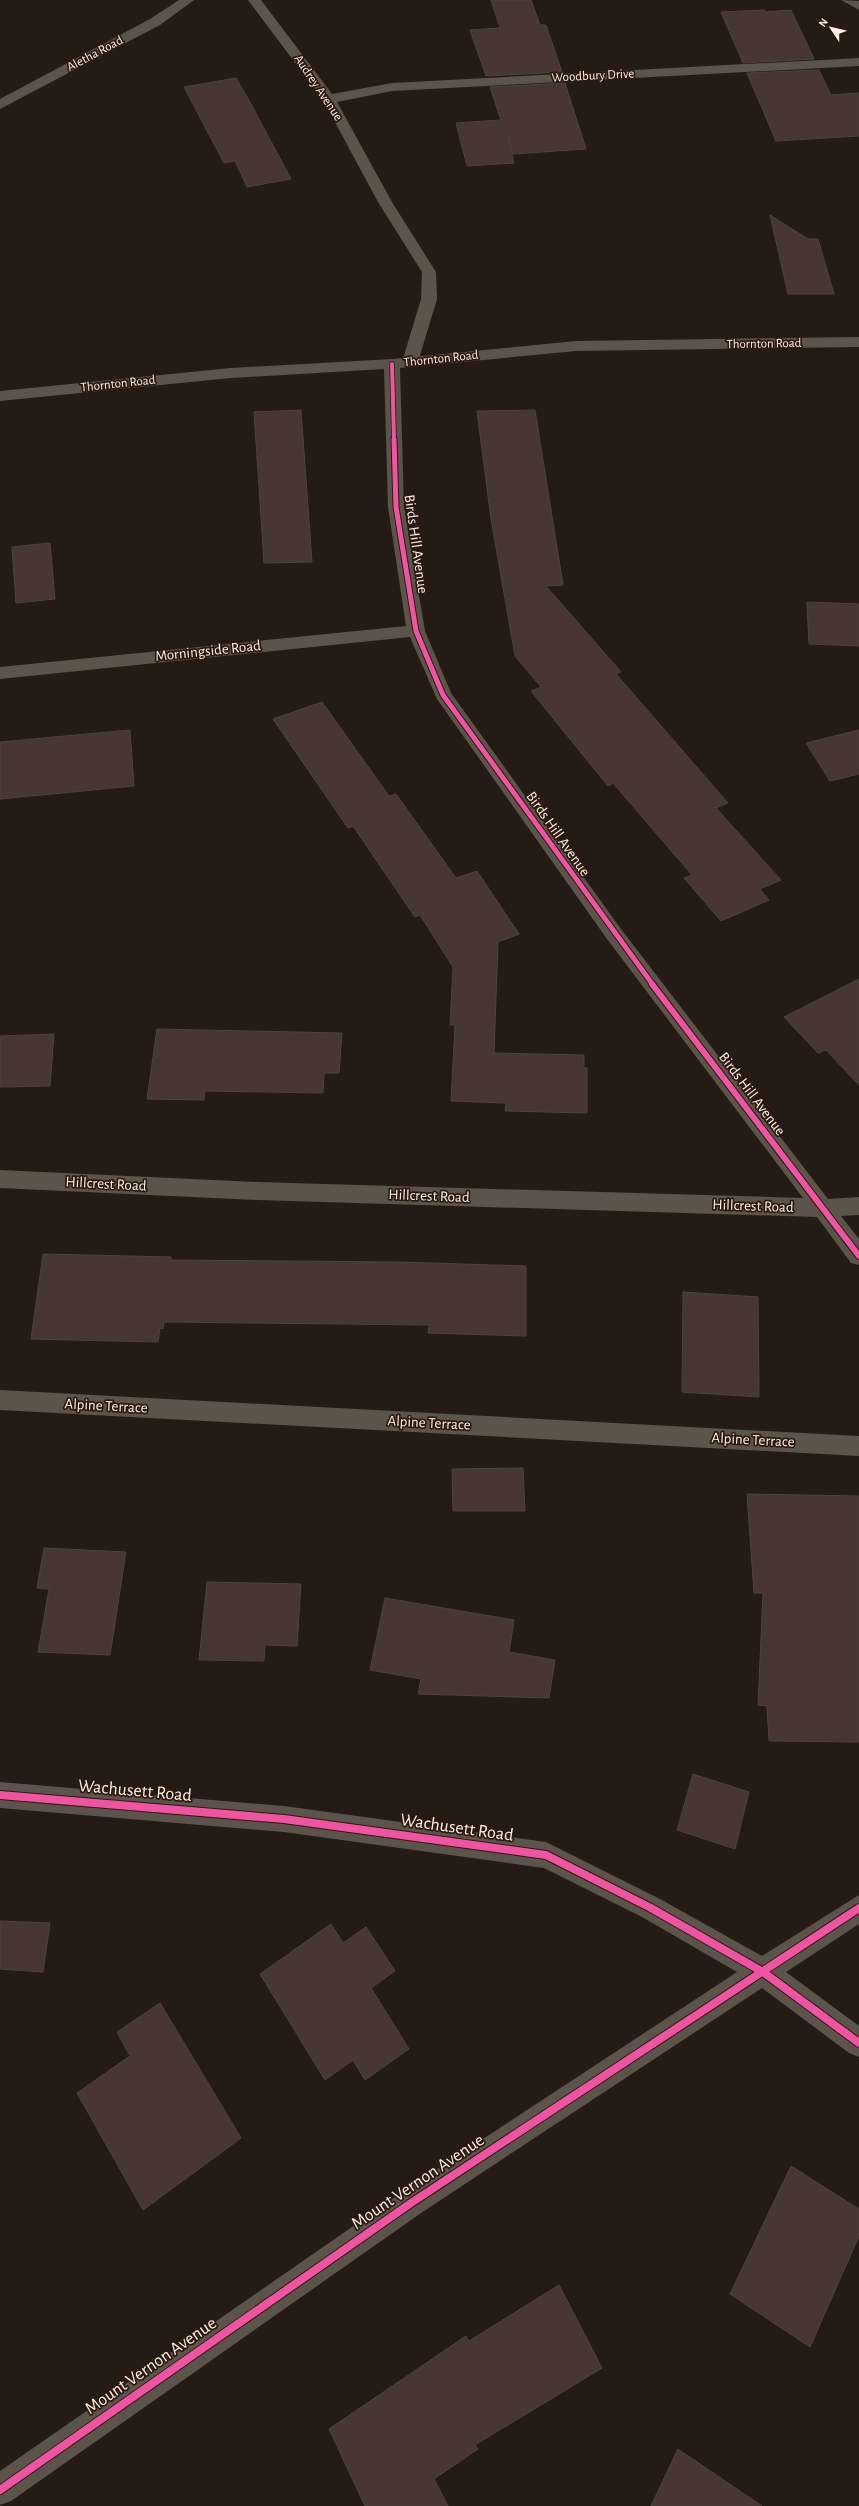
<svg xmlns="http://www.w3.org/2000/svg" width="859" height="2506" font-family="'Alegreya Sans',sans-serif">
	<style>
		.building { fill: #483632; stroke: #4d4340 }
		.lines { fill: none; stroke-linecap: round; stroke-linejoin: round }
		.lane { fill: #5a544b; fill-rule: evenodd }
		.street { fill: #5a544b; fill-rule: evenodd }
		.cycleway-far3-casing { stroke: #2c190e; stroke-width: 5.5 }
		.cycleway-far2-casing { stroke: #2c190e; stroke-width: 7 }
		.cycleway-far1-casing { stroke: #2c190e; stroke-width: 8 }
		.cycleway-casing { stroke: #2c190e; stroke-width: 10 }
		.cycleway-far3 { stroke: #f153a3; stroke-width: 4 }
		.cycleway-far2 { stroke: #f153a3; stroke-width: 5 }
		.cycleway-far1 { stroke: #f153a3; stroke-width: 6 }
		.cycleway { stroke: #f153a3; stroke-width: 8 }
		.labels { text-anchor: middle; dominant-baseline: central; stroke-width: 3.5; stroke-linejoin: round; paint-order: stroke }
		.far-street-label { font-size: 13px; fill: #fdefe7; stroke: #2c190e }
		.street-label { font-size: 15px; fill: #fdefe7; stroke: #2c190e }
		.near-street-label { font-size: 18px; fill: #fdefe7; stroke: #2c190e }
	</style>
	<rect width="100%" height="100%" fill="#251b15"/>
	<path class="building" d="M491,0H531L540,25H546L562,72L486,76L470,30L500,28Z
		M764,10L765,12L791,10L814,59L743,63L721,12Z
		M819,70L831,95L859,93V136L776,141L747,73Z
		M236,78L251,104L291,179L247,187L235,161L224,163L184,87Z
		M565,83L586,149L513,154L508,138L514,163L467,166L456,123L501,120L490,87Z
		M770,215L808,239H818L834,294H788Z
		M301,410L312,562L264,563L254,412Z
		M535,410L563,585L546,586L621,672L616,674L728,803L716,808L781,880L760,889L769,900L721,921L684,878L692,875L613,783L608,786L531,691L541,687L515,656L491,519L477,411Z
		M50,543L55,599L16,603L12,547Z
		M807,602L859,604V646L809,644Z
		M322,702L389,796L396,794L456,878L477,871L519,934L498,942L494,1053L584,1055V1068H587V1113L505,1111L506,1103L451,1101L455,1025H450L453,967L420,915L415,917L353,826L348,828L273,719Z
		M130,730L134,786L0,799V742Z
		M859,730V774L830,781L806,743Z
		M859,979V1085L826,1050L818,1053L784,1017Z
		M157,1029L342,1033L339,1073H324L323,1093L205,1091L204,1100L147,1099Z
		M54,1034L50,1086L0,1087V1036Z
		M43,1254L171,1257V1260L400,1262L526,1266V1336L428,1333L429,1325L164,1322L163,1329L160,1328L158,1342L31,1339Z
		M683,1292L758,1297L759,1397L682,1392Z
		M523,1468L525,1511H453L452,1469Z
		M747,1494L859,1496V1742L769,1741L767,1706L758,1705L763,1593H754Z
		M44,1548L126,1552L110,1655L38,1652L49,1589L37,1588Z
		M207,1582L301,1584L297,1646L265,1645L264,1661L199,1660Z
		M385,1598L514,1620L509,1652L555,1660L549,1698L418,1694L421,1679L370,1670Z
		M693,1774L749,1792L735,1849L677,1830Z
		M0,1921L50,1923L43,1972L0,1969Z
		M331,1924L343,1943L366,1927L395,1971L371,1988L409,2049L365,2080L353,2060L325,2080L260,1974Z
		M160,2003L241,2138L143,2210L77,2093L130,2056L117,2032Z
		M791,2166L859,2209V2236L810,2347L730,2294Z
		M559,2285L602,2368L475,2445L478,2449L434,2479L448,2506H365L329,2429L466,2336L469,2341Z
		M678,2449L762,2506H651Z"/>
	<g class="lines">
		<path class="lane" d="M385,198L390,199L436,272L437,299L418,362L410,367L402,362L421,299L422,272L378,202Z"/>
		<path class="street" d="M179,0H194L160,25L0,109V99L150,19Z
			M248,0H261L332,94L392,83L859,58V66L392,91L337,102L392,202L385,206L378,202L323,100Z
			M841,0L859,1V10Z
			M859,337V347L576,351L400,368L404,507L425,631L451,693L621,929L828,1199L859,1197V1215L841,1216L859,1239V1265L851,1263L817,1217L258,1200L0,1188V1170L258,1182L803,1198L607,939L437,699L410,637L0,679V667L406,626L388,507L384,369L231,378L0,401V391L231,368L392,359L576,341Z
			M0,1390L859,1436V1456L0,1410Z
			M0,1782L284,1806L546,1842L660,1899L762,1956L859,1895V1924L786,1972L859,2026V2057L849,2053L762,1988L421,2213L11,2501L0,2505V2471L401,2193L737,1972L642,1917L544,1868L284,1832L0,1808Z"/>
		<g class="cycleway-far3-casing">
			<path id="cycleway-far3" d="M392,364L394,440"/>
		</g>
		<g class="cycleway-far2-casing">
			<path id="cycleway-far2" d="M394,439L396,507L416,631L443,695L653,985"/>
		</g>
		<g class="cycleway-far1-casing">
			<path id="cycleway-far1" d="M652,984L859,1256"/>
		</g>
		<g class="cycleway-casing">
			<path id="cycleway" d="M0,1795L284,1819L546,1855L651,1908L763,1972L859,2043
				M0,2490L411,2203L859,1908"/>
		</g>
		<use href="#cycleway-far3" class="cycleway-far3"/>
		<use href="#cycleway-far2" class="cycleway-far2"/>
		<use href="#cycleway-far1" class="cycleway-far1"/>
		<use href="#cycleway" class="cycleway"/>
	</g>
	<g class="labels">
		<g class="far-street-label">
			<text transform="translate(95 54) rotate(-28)">Aletha Road</text>
			<text transform="translate(593 76) rotate(-3)">Woodbury Drive</text>
			<text transform="translate(318 88) rotate(56)">Audrey Avenue</text>
			<text transform="translate(764 344) rotate(-1)">Thornton Road</text>
			<text transform="translate(441 359) rotate(-6)">Thornton Road</text>
			<text transform="translate(118 384) rotate(-6)">Thornton Road</text>
		</g>
		<g class="street-label">
			<text transform="translate(416 544) rotate(82)">Birds Hill Avenue</text>
			<text transform="translate(208 651) rotate(-6)">Morningside Road</text>
			<text transform="translate(558 834) rotate(55)">Birds Hill Avenue</text>
			<text transform="translate(752 1094) rotate(53)">Birds Hill Avenue</text>
			<text transform="translate(106 1184) rotate(3)">Hillcrest Road</text>
			<text transform="translate(429 1196) rotate(2)">Hillcrest Road</text>
			<text transform="translate(753 1206) rotate(2)">Hillcrest Road</text>
			<text transform="translate(106 1406) rotate(3)">Alpine Terrace</text>
			<text transform="translate(429 1423) rotate(3)">Alpine Terrace</text>
			<text transform="translate(753 1440) rotate(3)">Alpine Terrace</text>
		</g>
		<g class="near-street-label">
			<text transform="translate(135 1791) rotate(5)">Wachusett Road</text>
			<text transform="translate(457 1828) rotate(8)">Wachusett Road</text>
			<text transform="translate(418 2182) rotate(-34)">Mount Vernon Avenue</text>
			<text transform="translate(151 2366) rotate(-35)">Mount Vernon Avenue</text>
		</g>
	</g>
	<g transform="translate(831 28) rotate(305)" stroke="#2c190e" stroke-width="3" paint-order="stroke">
	<path d="M0-3L7 15L0 10L-7 15Z" fill="#fdefe7"/>
	<text y="-6" font-size="11" font-weight="bold" text-anchor="middle" fill="#fdefe7">N</text>
	</g>
</svg>
